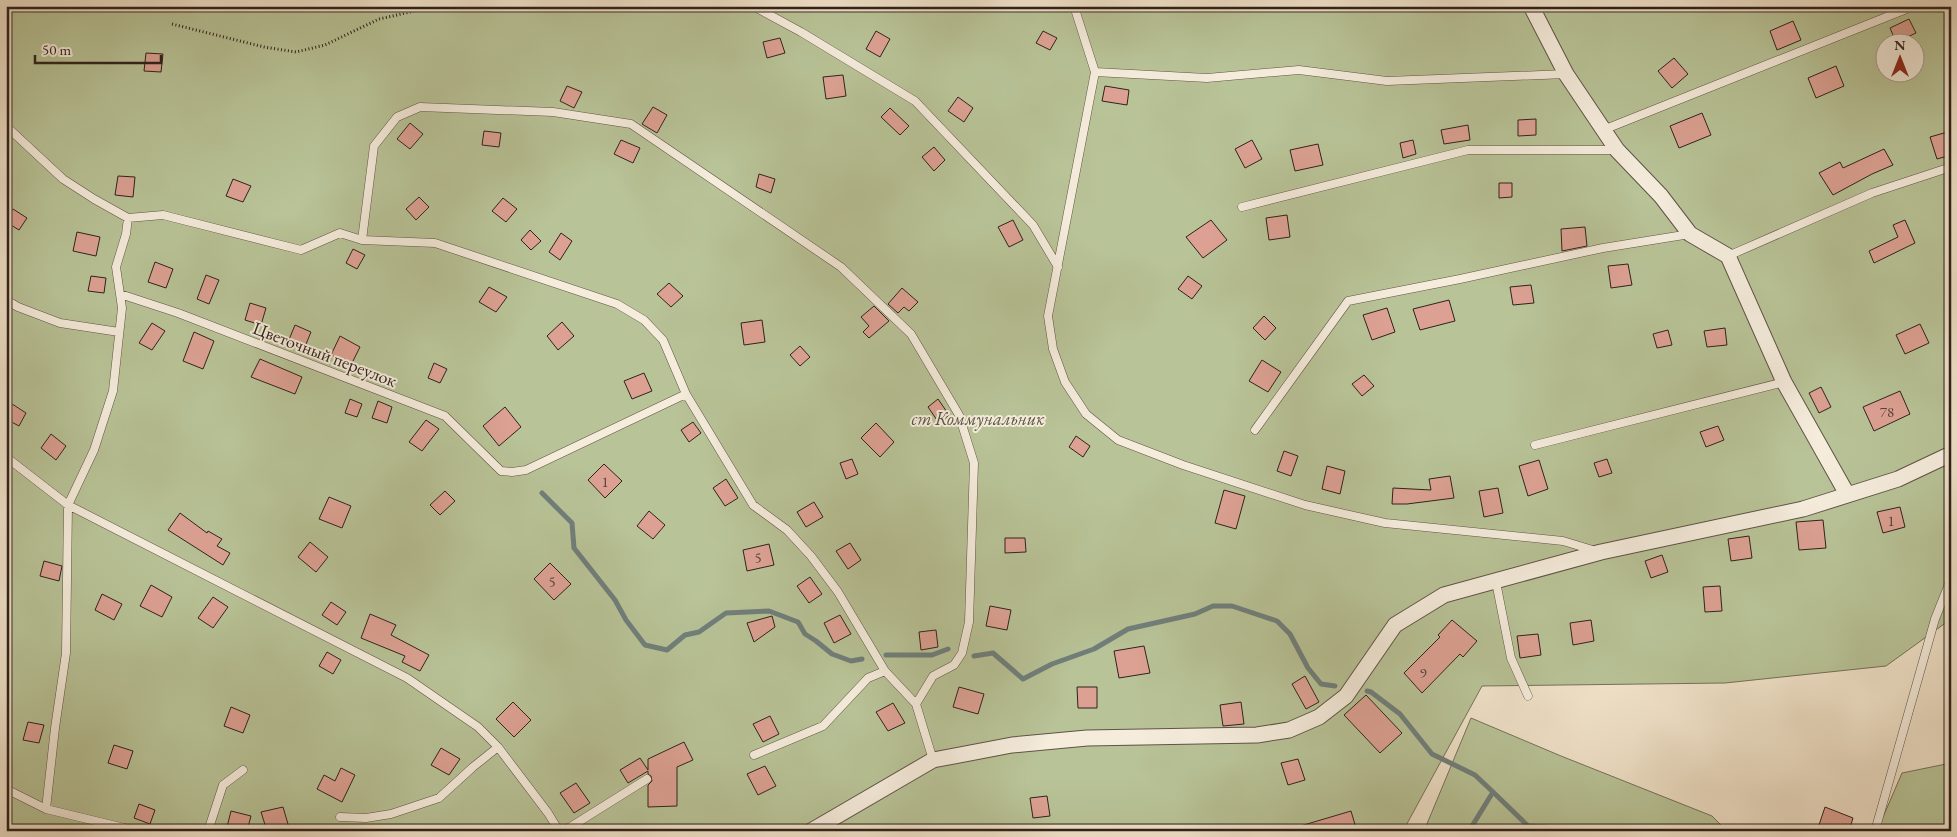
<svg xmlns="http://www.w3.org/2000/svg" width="1957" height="837" font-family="'EB Garamond',serif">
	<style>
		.green { fill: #b8c397; stroke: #74725a; fill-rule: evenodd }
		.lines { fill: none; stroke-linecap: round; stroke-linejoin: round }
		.stream { stroke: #707f7b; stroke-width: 5 }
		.building { fill: #dca193; stroke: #2f221c }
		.service-casing { stroke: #5f5247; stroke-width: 9 }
		.minor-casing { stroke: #5f5247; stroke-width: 17 }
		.path { stroke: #2f221c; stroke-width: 3; stroke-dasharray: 1 2.5; stroke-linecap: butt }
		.service { stroke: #f5ecdc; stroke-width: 8 }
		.minor { stroke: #f5ecdc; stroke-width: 15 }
		.labels { text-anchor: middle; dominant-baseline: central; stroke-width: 4; stroke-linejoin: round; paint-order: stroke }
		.number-label { font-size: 15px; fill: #5a423a }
		.street-label { font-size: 18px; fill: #2f221c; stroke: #f5ecdc }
		.park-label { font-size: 18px; font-style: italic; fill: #585241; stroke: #f5ecdc }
	</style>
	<rect width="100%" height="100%" fill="#f0e2c9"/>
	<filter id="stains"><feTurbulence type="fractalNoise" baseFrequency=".004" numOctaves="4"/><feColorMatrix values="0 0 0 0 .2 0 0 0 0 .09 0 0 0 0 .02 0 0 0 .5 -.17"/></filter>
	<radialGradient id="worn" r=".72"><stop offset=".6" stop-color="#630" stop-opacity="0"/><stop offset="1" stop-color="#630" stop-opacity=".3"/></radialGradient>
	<path class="green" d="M6,6H1951V619L1886,666L1725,683L1482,686L1403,831H6ZM1884,42H1914V72H1884Z
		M1471,718L1561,756L1712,816L1727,831H1424Z
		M1951,763V831H1877L1902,773Z"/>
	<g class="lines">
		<path class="stream" d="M542,493L572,523L574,548L615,600L626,620L645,645L667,650L685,635L699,632L726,613L769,611L798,622L805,634L816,641L832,654L851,661L862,659
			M886,655H932L948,649
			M974,656L993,653L1023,679L1052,664L1094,649L1128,629L1195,614L1213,606H1232L1277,621L1290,634L1308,668L1321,684L1335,686
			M1367,691L1371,692L1400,714L1432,754L1475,775L1493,792
			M1469,831L1493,792L1528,826L1608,831"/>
	</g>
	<path class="building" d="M1909,19L1916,33L1896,42L1890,28Z
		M1793,21L1801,40L1777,50L1770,31Z
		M876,31L890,39L880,57L866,49Z
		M1043,31L1057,38L1050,50L1036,43Z
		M780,38L785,53L767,58L763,42Z
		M146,53L163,54L161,72L144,71Z
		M1674,58L1688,74L1672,88L1658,71Z
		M1836,66L1844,86L1816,98L1808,78Z
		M843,75L846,96L826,99L823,77Z
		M567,86L582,92L574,108L560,101Z
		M1105,86L1129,90L1127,105L1102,101Z
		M958,97L973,108L964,122L948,111Z
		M653,107L667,115L657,133L642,124Z
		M890,108L909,126L900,135L881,117Z
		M1702,113L1711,135L1679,148L1670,126Z
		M1536,119V135L1518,136V120Z
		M410,123L423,134L410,149L397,139Z
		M1468,125L1470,140L1444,144L1441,130Z
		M484,131L501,133L499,147L482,145Z
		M1951,131V155L1937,159L1930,137Z
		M621,140L640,148L633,163L614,154Z
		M1252,140L1262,159L1245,168L1235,149Z
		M1413,140L1416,154L1403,158L1400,143Z
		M1318,144L1323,165L1295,171L1290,150Z
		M934,147L945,160L934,171L922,157Z
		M1884,149L1893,165L1872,174L1833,195L1819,173L1840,162L1843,168Z
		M759,174L775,179L771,193L756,187Z
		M118,176L135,177L133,197L115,195Z
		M233,179L251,186L243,202L226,196Z
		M1499,183H1512V197L1499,198Z
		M419,197L429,207L416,220L406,209Z
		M503,198L517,209L506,222L492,211Z
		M13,209L27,218L19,230L6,222Z
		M1287,215L1290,237L1269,240L1266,218Z
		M1013,220L1023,240L1009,247L998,227Z
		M1211,220L1227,240L1203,258L1186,237Z
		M1905,220L1915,243L1874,263L1869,251L1898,237L1893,225Z
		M1585,227L1587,246L1562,251L1561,229Z
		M530,230L541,241L531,250L521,240Z
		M77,232L100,237L96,256L73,251Z
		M561,233L572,241L560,260L549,252Z
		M353,249L365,255L357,269L346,263Z
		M155,262L173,269L166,288L148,282Z
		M1628,264L1632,285L1611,288L1608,266Z
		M206,275L219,280L209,304L197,299Z
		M91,276L106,278L104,293L88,291Z
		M1188,276L1202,286L1192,299L1178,289Z
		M669,283L683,296L671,307L657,294Z
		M1531,285L1534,303L1513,305L1510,287Z
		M489,287L507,297L496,312L479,302Z
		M902,288L918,302L909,311L904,307L898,313L888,304Z
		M1449,300L1455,321L1420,330L1413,309Z
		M250,303L266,308L261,325L245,320Z
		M874,306L889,321L869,338L863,332L869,326L861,317Z
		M1387,308L1395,332L1372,340L1363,315Z
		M1264,316L1276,328L1265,340L1253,328Z
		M762,320L765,342L744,345L741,323Z
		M562,322L574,336L558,350L547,336Z
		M152,323L165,331L152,350L139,343Z
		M1920,324L1929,343L1905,354L1896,335Z
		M295,325L311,332L304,349L288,342Z
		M1725,328L1727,345L1707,347L1704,331Z
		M1668,330L1672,345L1657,348L1653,334Z
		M194,332L214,341L203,369L183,361Z
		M340,336L360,347L351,365L331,355Z
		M800,346L810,357L800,366L790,355Z
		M260,359L302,377L295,394L251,377Z
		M1262,360L1281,372L1268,392L1249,381Z
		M434,363L447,369L440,383L428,378Z
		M644,373L652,391L632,399L624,381Z
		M1364,375L1374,386L1362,396L1352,384Z
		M1821,387L1831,407L1819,413L1809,393Z
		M1900,391L1910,414L1874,431L1863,407Z
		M350,399L362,404L357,417L345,413Z
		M938,399L949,415L939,423L928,407Z
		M6,400L26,413L19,426L6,419Z
		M378,401L392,407L387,423L372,418Z
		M505,407L521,427L499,446L483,426Z
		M426,420L439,429L422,451L409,442Z
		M693,422L701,433L689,442L681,430Z
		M876,423L894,442L880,457L861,438Z
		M1718,426L1724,440L1706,447L1700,432Z
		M51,434L66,446L56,460L41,448Z
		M1076,436L1090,446L1083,457L1069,447Z
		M1284,451L1298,456L1291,476L1277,471Z
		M852,459L858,474L846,479L840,463Z
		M1607,459L1612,473L1599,477L1594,463Z
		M1539,460L1548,489L1528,496L1519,466Z
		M604,464L622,481L605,498L588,480Z
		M1327,466L1345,471L1340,494L1322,489Z
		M1450,476L1454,498L1407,504H1392L1393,488L1431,490L1429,479Z
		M726,479L738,498L725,506L713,488Z
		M1498,488L1503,513L1484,517L1479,491Z
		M1224,490L1245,496L1236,529L1215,523Z
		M445,491L455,501L440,515L430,505Z
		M329,497L351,506L342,528L319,519Z
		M814,502L823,517L806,527L797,512Z
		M1900,507L1905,527L1883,533L1877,512Z
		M649,511L665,525L653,539L637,526Z
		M180,513L207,533L208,531L222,539L217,546L230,553L223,565L168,530Z
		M1823,520L1826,548L1799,550L1796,522Z
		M1749,536L1752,558L1731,561L1728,539Z
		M1005,538H1025L1026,552L1005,553Z
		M310,542L328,557L316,572L298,557Z
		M850,543L861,560L848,569L836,551Z
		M769,544L774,565L747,571L743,550Z
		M1662,555L1668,572L1651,578L1645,561Z
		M44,561L62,566L59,581L40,576Z
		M550,563L571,584L554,600L534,579Z
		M810,577L822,594L809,603L797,586Z
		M151,585L172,597L162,617L140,606Z
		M1720,586L1722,611L1705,612L1703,587Z
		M102,594L122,604L114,620L95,610Z
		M213,597L228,607L213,628L198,618Z
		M331,602L346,612L337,625L322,615Z
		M990,606L1011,610L1007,630L986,626Z
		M370,614L396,625L391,635L429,655L420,671L402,662L405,656L361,638Z
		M840,615L851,634L834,643L824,623Z
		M772,616L775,627L754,642L747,623Z
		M1452,620L1477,641L1463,657L1460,654L1422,693L1404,673L1440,637L1438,635Z
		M1591,620L1594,641L1573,645L1570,623Z
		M936,630L938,647L921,650L919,632Z
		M1538,634L1541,655L1520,658L1517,636Z
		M1144,646L1150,673L1119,678L1114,651Z
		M327,652L341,660L333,674L319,666Z
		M1305,676L1319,702L1306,709L1292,684Z
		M959,687L984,694L978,714L953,707Z
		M1077,687H1097V708H1078Z
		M1366,695L1402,733L1380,753L1344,715Z
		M513,702L531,720L514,737L496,719Z
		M1241,702L1244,724L1223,726L1220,705Z
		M893,703L905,723L888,731L876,712Z
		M231,707L250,715L243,733L224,726Z
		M770,716L779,734L763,742L753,724Z
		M28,722L44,725L39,743L23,740Z
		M684,742L693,760L677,767V806L648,807V785L652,781L651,776L648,774V771L628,783L620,770L640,758L648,770V759Z
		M114,745L133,751L127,769L108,763Z
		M441,748L460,759L449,775L431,765Z
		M1298,759L1305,780L1288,785L1281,763Z
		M765,766L776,786L758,795L747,774Z
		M341,768L355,775L342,802L317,789L324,775L335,781Z
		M576,783L590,803L574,813L560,793Z
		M1047,796L1050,816L1033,818L1030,798Z
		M139,804L155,810L150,824L134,818Z
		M283,807L290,831H267L261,812Z
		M1825,807L1853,818L1849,831H1817Z
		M231,811L251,816L247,831H226Z
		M1351,811L1356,828L1345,831H1297V827Z"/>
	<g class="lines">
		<g class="service-casing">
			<path id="service" d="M753,6L801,32L915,101L1033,225L1058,267
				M1074,6L1095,72L1048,316L1053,349L1065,382L1086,414L1118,440L1183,465L1305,505L1385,523L1563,541L1596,551
				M1095,72L1207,78L1299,70L1387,81L1566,74
				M6,126L63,179L94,199L128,218L163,215L301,250L340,233L362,240L435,243L617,304L644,320L663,340L686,394
				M1603,130L1914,6
				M1242,207L1468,150H1617
				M362,240L374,146L397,117L420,107L553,112L631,124L841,267L911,334L959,415L974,463L969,622L962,653L954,665L933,676L916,704
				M1728,256L1872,193L1951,167
				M120,294L178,313L445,416L501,471L512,472L526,470L686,394L753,505L787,530L811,556L838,592L885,671L916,704L933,760
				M6,300L18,307L60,323L119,332
				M1255,430L1348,301L1460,279L1603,248L1690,234
				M1535,445L1784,382
				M6,457L68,505L407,678L478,727L498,747L548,813L559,831
				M1496,582L1511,658L1528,696
				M754,755L823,726L868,678L885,671
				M6,789L46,809L137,831
				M46,809L55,728L66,653L68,505L94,450L113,391L122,308L116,267L126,234L128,218
				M340,817L366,818L391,814L439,798L473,767L498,747
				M208,831L223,785L243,770
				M564,831L647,779
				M1875,831L1935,619L1951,579"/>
		</g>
		<g class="minor-casing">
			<path id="minor" d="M1531,6L1566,74L1617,150L1661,196L1690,234L1728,256L1784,382L1847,494
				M811,831L933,760L1012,745L1087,738L1257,735L1289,730L1319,717L1346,696L1395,625L1444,595L1601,552L1803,509L1898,479L1951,454"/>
		</g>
		<path class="path" d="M172,24L264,47L296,52L325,45L379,19L437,6"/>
		<use href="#service" class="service"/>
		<use href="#minor" class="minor"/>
	</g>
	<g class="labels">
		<g class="number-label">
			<text x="1887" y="411">78</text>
			<text x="605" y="481">1</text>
			<text x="1891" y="520">1</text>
			<text x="758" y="557">5</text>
			<text x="552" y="581">5</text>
			<text x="1423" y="672">9</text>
		</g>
		<g class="street-label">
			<text transform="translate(325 354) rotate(21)">Цветочный переулок</text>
		</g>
		<g class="park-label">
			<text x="978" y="418">ст Коммунальник</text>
		</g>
	</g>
	<rect width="1957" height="837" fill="none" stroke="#f0e2c9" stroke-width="25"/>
	<rect x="8" y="8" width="1942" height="822" fill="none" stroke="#2f221c" stroke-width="2.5"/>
	<rect x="12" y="12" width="1932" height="812" fill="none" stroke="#2f221c"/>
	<g transform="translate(1900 58)"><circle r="24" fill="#f5ecdc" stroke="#a69b8f"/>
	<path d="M0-4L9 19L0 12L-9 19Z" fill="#8f2418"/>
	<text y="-8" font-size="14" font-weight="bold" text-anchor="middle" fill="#2f221c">N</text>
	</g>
	<path d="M35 55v8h126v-8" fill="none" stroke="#2f221c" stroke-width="2.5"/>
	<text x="42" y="55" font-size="15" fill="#2f221c" stroke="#f5ecdc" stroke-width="4" paint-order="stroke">50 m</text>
	<rect width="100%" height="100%" filter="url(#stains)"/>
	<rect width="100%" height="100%" fill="url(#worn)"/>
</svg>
